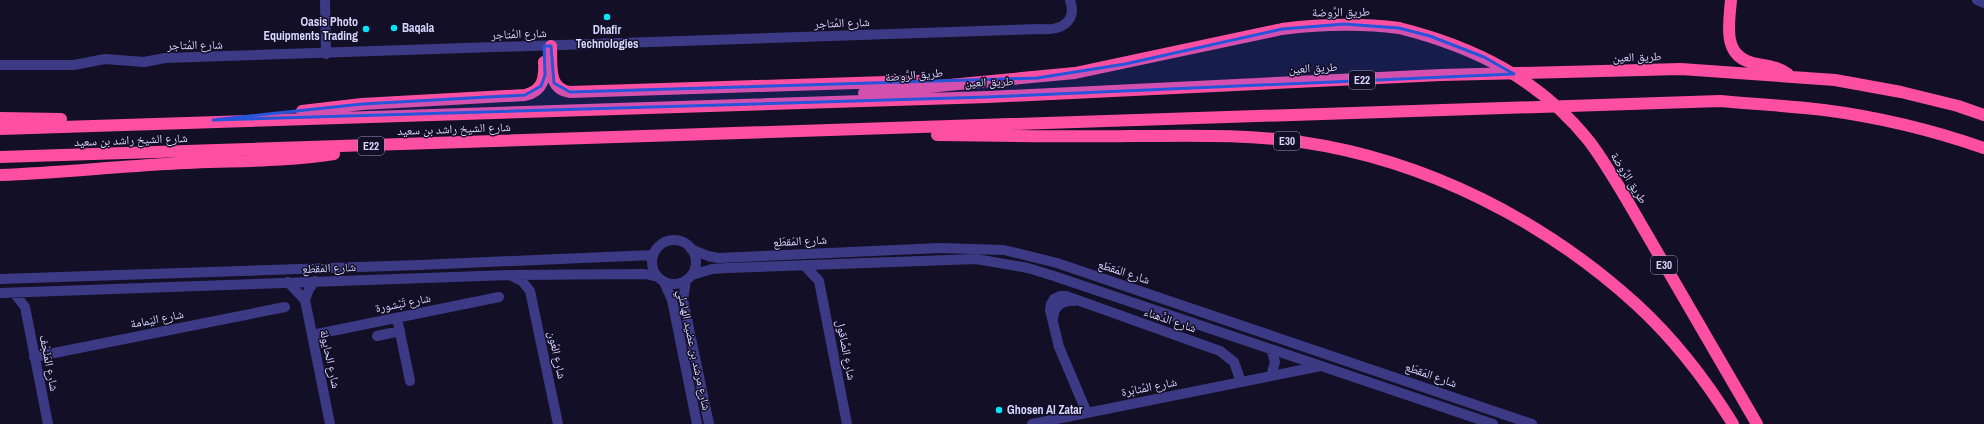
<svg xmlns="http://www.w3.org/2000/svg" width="1984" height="424" font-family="'Archivo Narrow','Noto Naskh Arabic',sans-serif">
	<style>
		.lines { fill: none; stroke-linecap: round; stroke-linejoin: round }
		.minor { stroke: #3d3a85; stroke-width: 10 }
		.highway { stroke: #ff4fa3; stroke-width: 12 }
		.highway-bridge { stroke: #ff4fa3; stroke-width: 12 }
		.marked { fill: #2655da; fill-opacity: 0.2; stroke: #2655da; stroke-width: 3; stroke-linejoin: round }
		.poi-dot { fill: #00e5ff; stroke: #130f26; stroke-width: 1.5 }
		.labels { text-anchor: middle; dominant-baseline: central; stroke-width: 3; stroke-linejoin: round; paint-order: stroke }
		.shield { fill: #130f26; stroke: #9e99be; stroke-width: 1 }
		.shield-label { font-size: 11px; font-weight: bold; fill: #d9d4ff }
		.street-label { font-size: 12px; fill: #d9d4ff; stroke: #130f26 }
		.poi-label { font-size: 12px; font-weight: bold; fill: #d9d4ff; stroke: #130f26; text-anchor: start }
	</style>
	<rect width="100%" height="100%" fill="#130f26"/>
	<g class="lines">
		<path class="minor" d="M325,0L326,54
			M1977,0L1984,3
			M0,65H74L105,59L144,62L165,58L1040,29C1059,31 1078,23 1070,0
			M652 262a22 22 0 1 1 44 0a22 22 0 1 1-44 0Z
			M691,249L708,256L718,258L940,248L1004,250L1057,263L1532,424
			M804,265L819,281L847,424
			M692,275L712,269L727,268L976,259L1028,268L1054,276L1493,424
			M512,276L522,281L530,291L558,424
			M0,279L419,265L653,255
			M686,280L683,300L709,424
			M315,281L309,289L305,300L330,424
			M288,282L305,300
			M664,282L672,300L697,424
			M0,293L510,275L645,274L658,277
			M14,293L25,307L48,424
			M397,318L410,381
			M1053,319C1054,306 1062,300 1074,301
			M312,335L499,297
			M377,336L400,331
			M34,357L285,307
			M1271,376L1275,362L1271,349
			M1087,413L1059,347L1050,310L1051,304L1054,299L1060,296H1066L1220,351L1234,362L1241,382
			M1032,424L1321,366"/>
		<path class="highway" d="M1731,0C1729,24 1722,56 1753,63C1766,66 1777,66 1788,74
			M551,46C552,64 547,89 570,92L918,81
			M864,93L1075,73L1282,29C1322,24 1359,23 1399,28
			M302,111L362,104L525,95C543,91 545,78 544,62
			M0,118L61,119
			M0,129L988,97L1441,75L1681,69L1835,80L1901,92L1958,106L1984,115
			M937,135C1001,136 1066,137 1131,136C1187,136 1245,134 1301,142C1426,160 1545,221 1637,305C1674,339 1707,382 1733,424
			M0,157L1720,101C1755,104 1790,106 1824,110C1878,117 1932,130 1984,148
			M0,175C56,173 111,167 167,164C223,160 278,163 334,154
			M1624,195L1757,424"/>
		<path class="highway-bridge" d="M1399,28C1475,47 1539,79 1589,141C1602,158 1613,177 1624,195"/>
	</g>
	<path class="marked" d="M1344,24L1399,28L1430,36L1484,57L1514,74L988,97L213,120L362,104L525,95L541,86L545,75L544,46H551L554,83L570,92L1037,78L1125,64L1282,29Z"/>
	<g class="poi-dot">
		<circle cx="607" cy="17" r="4"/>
		<circle cx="394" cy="28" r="4"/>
		<circle cx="366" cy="29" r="4"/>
		<circle cx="999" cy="410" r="4"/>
	</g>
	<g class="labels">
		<g class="shield">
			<rect x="1349" y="71" width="26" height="18" rx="3"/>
			<rect x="1274" y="132" width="26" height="18" rx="3"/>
			<rect x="358" y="137" width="26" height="18" rx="3"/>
			<rect x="1651" y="256" width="26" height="18" rx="3"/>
		</g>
		<g class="shield-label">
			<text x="1362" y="80">E22</text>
			<text x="1287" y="141">E30</text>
			<text x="371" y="146">E22</text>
			<text x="1664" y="265">E30</text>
		</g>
		<g class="street-label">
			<text transform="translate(1341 12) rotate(-1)">طريق الرَّوضة</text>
			<text transform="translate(842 23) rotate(-2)">شارع المُتاجر</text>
			<text transform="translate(519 34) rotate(-2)">شارع المُتاجر</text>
			<text transform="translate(195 45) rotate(-1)">شارع المُتاجر</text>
			<text transform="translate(1637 57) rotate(-2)">طريق العين</text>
			<text transform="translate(1313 68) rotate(-3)">طريق العين</text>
			<text transform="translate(914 75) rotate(-5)">طريق الرَّوضة</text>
			<text transform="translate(989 82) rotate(-2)">طريق العين</text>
			<text transform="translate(454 129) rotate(-2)">شارع الشيخ راشد بن سعيد</text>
			<text transform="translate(131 140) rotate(-2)">شارع الشيخ راشد بن سعيد</text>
			<text transform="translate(1629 178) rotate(58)">طريق الرَّوضة</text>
			<text transform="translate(800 241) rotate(-3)">شارع المَقطَع</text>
			<text transform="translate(329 268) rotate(-2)">شارع المَقطَع</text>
			<text transform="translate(1124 272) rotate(18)">شارع المَقطَع</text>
			<text transform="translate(403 303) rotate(-11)">شارع تَبْشورة</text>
			<text transform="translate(157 319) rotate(-11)">شارع اليَمامة</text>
			<text transform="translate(1170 320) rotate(19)">شارع الدَّهناء</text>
			<text transform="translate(694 350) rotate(78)">شارع مرشد بن عضيد الهاملي</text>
			<text transform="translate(846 350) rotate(79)">شارع الصَّاقول</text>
			<text transform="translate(557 355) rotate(78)">شارع العُون</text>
			<text transform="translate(330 359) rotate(78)">شارع الحايولة</text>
			<text transform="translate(49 363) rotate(79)">شارع المَنْجَف</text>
			<text transform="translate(1431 375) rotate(19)">شارع المَقطَع</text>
			<text transform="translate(1149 387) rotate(-11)">شارع المُثابَرة</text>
		</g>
		<g class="poi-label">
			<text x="358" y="22" text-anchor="end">Oasis Photo<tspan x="358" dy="14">Equipments Trading</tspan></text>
			<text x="402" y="28">Baqala</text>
			<text x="607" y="30" text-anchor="middle">Dhafir<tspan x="607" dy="14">Technologies</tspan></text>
			<text x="1007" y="410">Ghosen Al Zatar</text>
		</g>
	</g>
</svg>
